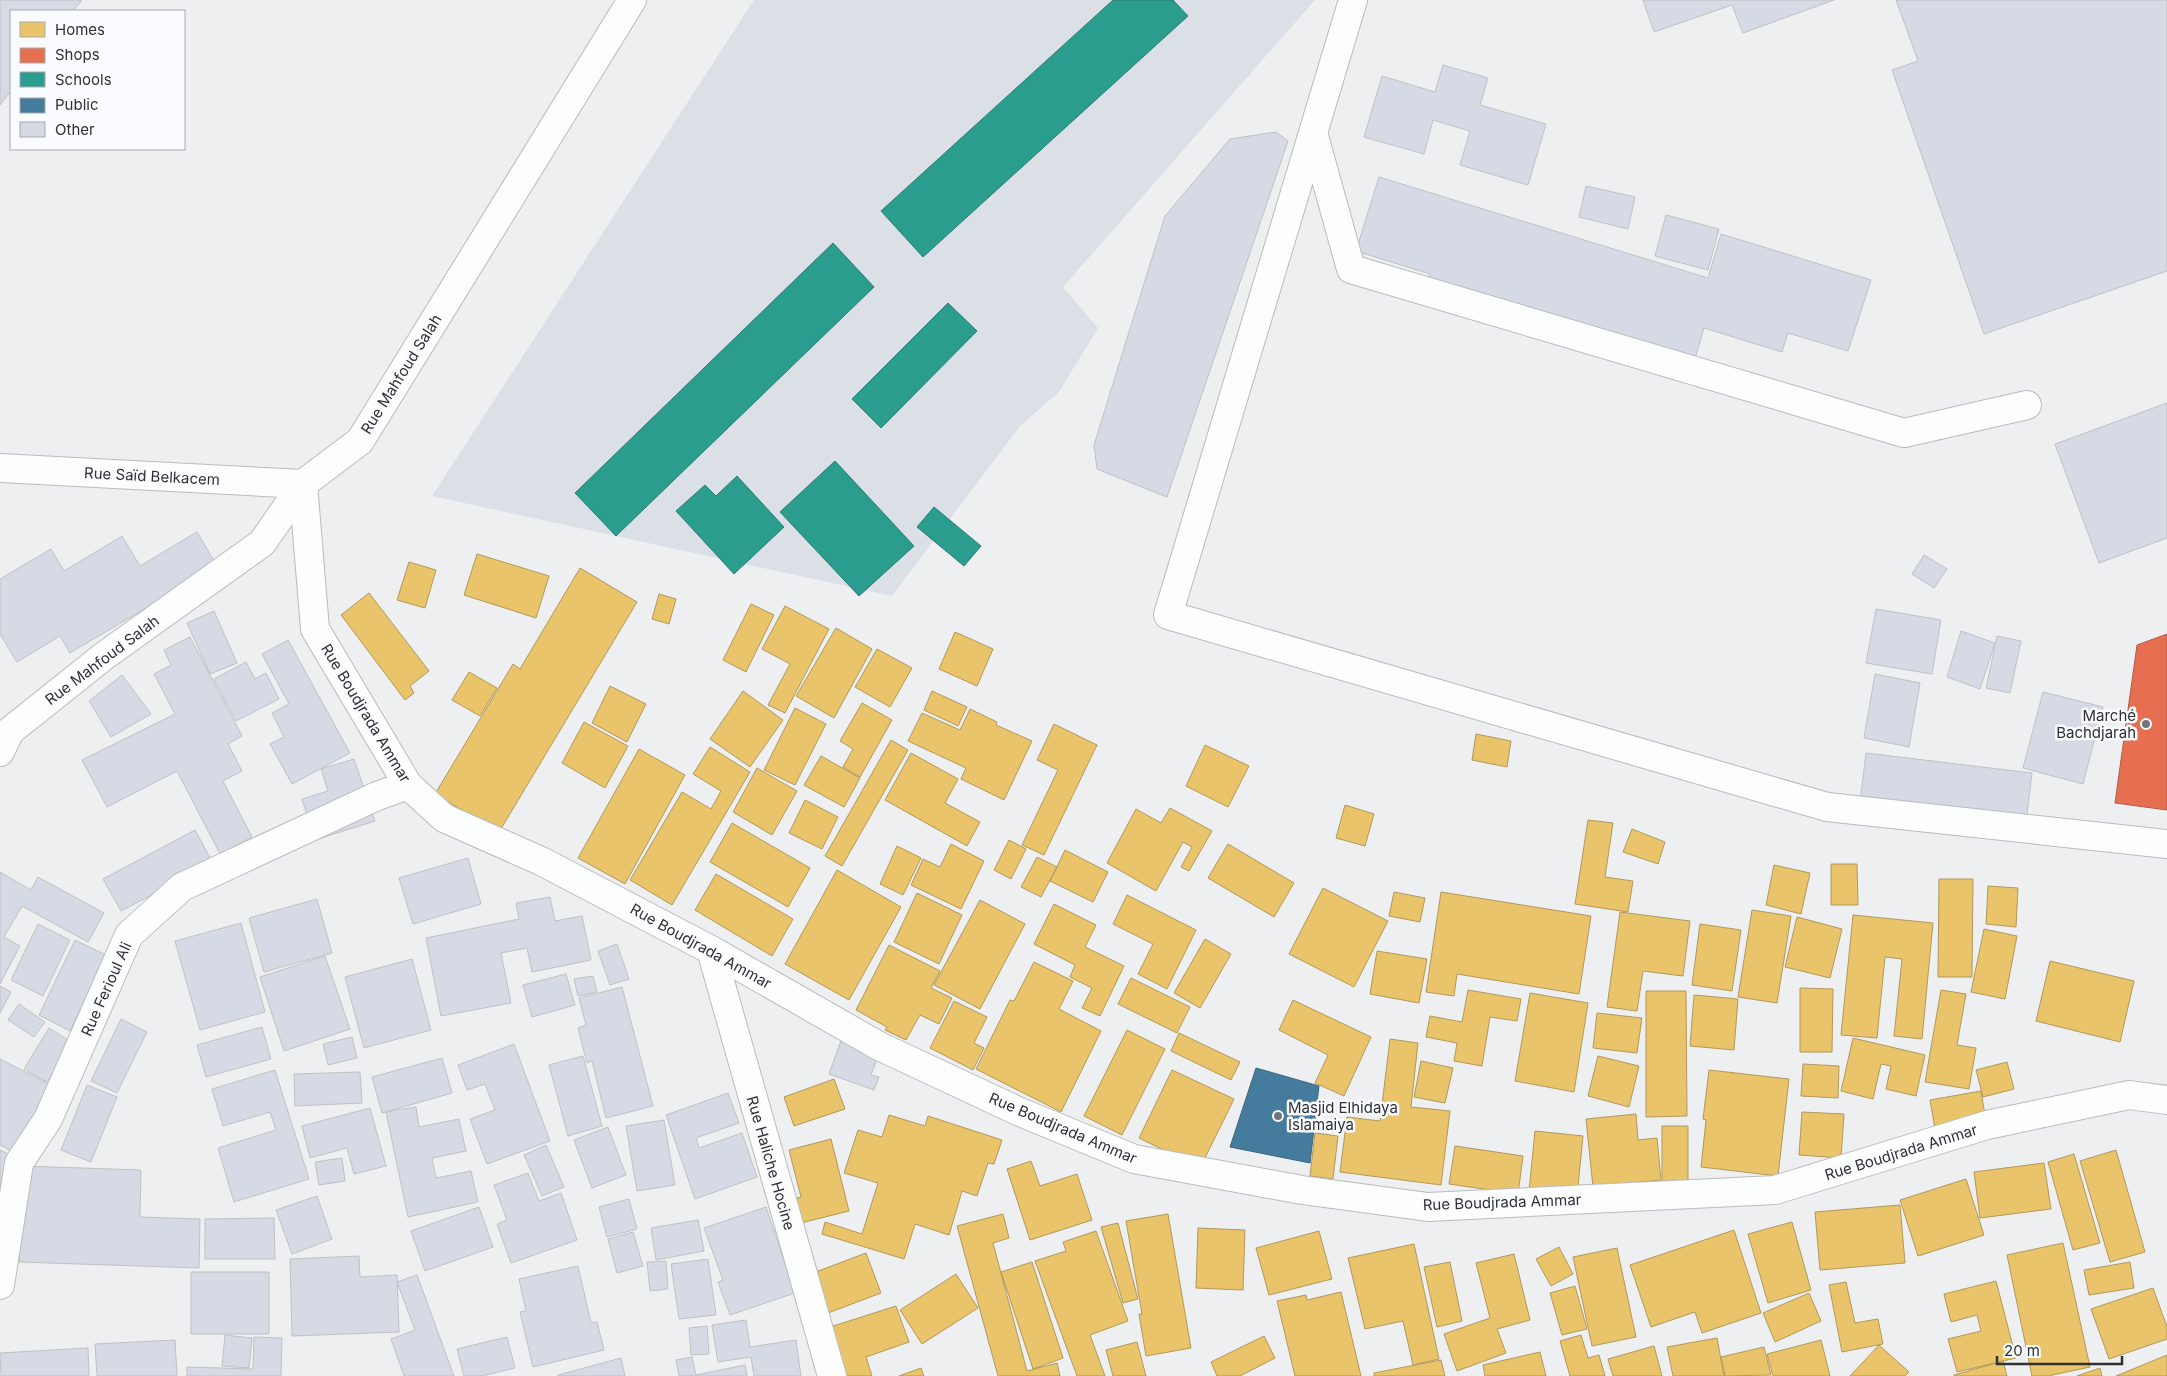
<svg xmlns="http://www.w3.org/2000/svg" width="2167" height="1376" font-family="Inter,sans-serif">
	<style>
		.built { fill: #dbe0e7 }
		.homes { fill: #e9c46a; stroke: #b2985a }
		.shops { fill: #e76f51; stroke: #b05c48 }
		.schools { fill: #2a9d8f; stroke: #2c7d73 }
		.public { fill: #457b9d; stroke: #3f657d }
		.building { fill: #d5dae4; stroke: #c0c1c3 }
		.lines { fill: none; stroke-linecap: round; stroke-linejoin: round }
		.minor-casing { stroke: #b9bbbc; stroke-width: 30 }
		.minor { stroke: #fcfdfd; stroke-width: 28 }
		.poi-dot { fill: #727476; stroke: #f9fbfe; stroke-width: 2 }
		.labels { text-anchor: middle; dominant-baseline: central; stroke-width: 5; stroke-linejoin: round; paint-order: stroke }
		.street-label { font-size: 15px; fill: #303133; stroke: #f9fbfe }
		.poi-label { font-size: 15px; fill: #303133; stroke: #f9fbfe; text-anchor: end }
	</style>
	<rect width="100%" height="100%" fill="#edeff1"/>
	<path class="built" d="M754,0H1315L1063,287L1098,328L1059,392L1020,426L892,596L432,496Z"/>
	<path class="homes" d="M477,554L549,576L536,618L464,595Z
		M409,562L436,570L425,608L397,600Z
		M580,568L637,602L499,832L435,794L513,664L520,669Z
		M369,593L429,671L410,686L414,693L405,700L341,615Z
		M659,594L676,599L669,624L652,619Z
		M751,604L774,615L746,672L723,660Z
		M785,606L829,629L785,713L768,705L790,664L762,649Z
		M836,628L872,649L834,718L796,696Z
		M955,632L993,649L977,686L939,669Z
		M877,649L912,668L890,707L855,687Z
		M469,672L497,688L480,716L452,700Z
		M610,686L646,704L627,742L592,723Z
		M743,691L783,720L750,767L710,739Z
		M932,691L967,707L958,726L924,710Z
		M862,703L892,720L860,777L843,767L853,749L840,741Z
		M795,708L826,724L795,785L764,770Z
		M970,709L997,722L996,725L1032,741L1004,800L961,779L966,768L908,741L922,713L960,730Z
		M584,722L628,746L605,788L562,763Z
		M1054,724L1097,745L1044,855L1022,845L1058,770L1037,760Z
		M1476,734L1511,741L1507,767L1472,760Z
		M891,740L908,750L842,866L825,856Z
		M1205,745L1249,766L1228,807L1186,786Z
		M710,747L750,772L672,905L630,880L682,792L711,809L721,791L693,774Z
		M639,749L685,775L625,884L578,858Z
		M911,753L958,779L945,803L980,822L967,846L885,800Z
		M821,756L860,778L844,807L804,785Z
		M757,768L797,791L772,835L733,812Z
		M805,800L838,817L822,849L789,833Z
		M1345,805L1374,814L1365,846L1336,838Z
		M1170,808L1212,831L1189,871L1181,867L1192,847L1183,842L1156,891L1107,863L1136,809L1161,823Z
		M1588,820L1613,823L1605,877L1633,881L1628,912L1575,904Z
		M732,823L810,868L788,907L710,862Z
		M1632,829L1665,842L1658,864L1623,852Z
		M1009,840L1026,849L1011,879L994,870Z
		M951,844L984,861L961,909L911,885L923,859L940,867Z
		M1228,844L1294,883L1274,917L1208,878Z
		M897,846L921,858L903,895L880,884Z
		M1065,850L1108,872L1093,902L1050,881Z
		M1037,857L1057,867L1041,897L1021,887Z
		M1831,864H1857L1858,905H1831Z
		M1774,865L1810,873L1801,914L1766,905Z
		M837,870L901,907L849,1000L785,964Z
		M716,874L793,919L772,956L695,910Z
		M1939,879H1973L1972,977H1938Z
		M1988,886L2018,888L2016,927L1986,924Z
		M1323,888L1388,921L1354,987L1289,954Z
		M1394,892L1425,898L1420,922L1389,916Z
		M1441,892L1591,916L1579,994L1457,974L1454,996L1426,992Z
		M917,893L962,915L939,964L894,942Z
		M1127,895L1196,930L1167,989L1138,974L1153,944L1113,924Z
		M980,900L1025,924L980,1009L934,985Z
		M1054,904L1096,925L1085,947L1124,966L1100,1016L1082,1008L1092,988L1070,977L1075,965L1034,944Z
		M1752,910L1791,916L1777,1003L1738,997Z
		M1620,912L1690,921L1683,976L1643,971L1637,1011L1607,1007Z
		M1853,915L1933,923L1922,1039L1894,1036L1902,959L1885,957L1877,1038L1841,1035Z
		M1797,917L1842,929L1830,978L1785,967Z
		M1700,924L1741,930L1732,991L1692,985Z
		M1984,929L2017,936L2005,999L1971,992Z
		M1205,939L1231,954L1200,1008L1174,993Z
		M889,945L940,971L931,988L952,998L939,1024L920,1015L906,1040L885,1030L887,1027L856,1010Z
		M1377,951L1427,959L1419,1003L1370,994Z
		M2050,961L2134,981L2120,1042L2036,1021Z
		M1034,962L1073,981L1059,1009L1101,1031L1061,1112L976,1069L1010,1000L1014,1001Z
		M1131,978L1190,1007L1177,1033L1118,1004Z
		M1800,988L1833,989L1832,1052H1800Z
		M1468,990L1521,999L1517,1021L1490,1017L1482,1066L1454,1061L1457,1043L1426,1037L1430,1016L1462,1022Z
		M1941,990L1966,994L1957,1045L1976,1048L1969,1089L1925,1082Z
		M1646,991H1686L1687,1116L1646,1117Z
		M1530,993L1588,1003L1574,1092L1515,1081Z
		M1694,995L1738,999L1734,1050L1690,1046Z
		M1293,1000L1371,1037L1344,1096L1315,1083L1328,1055L1279,1030Z
		M954,1001L987,1017L974,1043L984,1048L973,1070L930,1048Z
		M1597,1013L1642,1018L1637,1053L1593,1048Z
		M1127,1030L1165,1049L1122,1135L1084,1116Z
		M1179,1033L1240,1062L1231,1080L1171,1051Z
		M1853,1038L1925,1055L1916,1096L1886,1089L1891,1066L1881,1064L1873,1099L1841,1091Z
		M1390,1039L1418,1043L1411,1107L1450,1111L1441,1185L1340,1172L1347,1117L1380,1121Z
		M1598,1056L1639,1066L1629,1107L1588,1096Z
		M1421,1061L1453,1068L1445,1103L1414,1097Z
		M2007,1062L2014,1089L1983,1097L1976,1070Z
		M1803,1064L1839,1066L1838,1098L1801,1096Z
		M1172,1070L1234,1099L1200,1168L1139,1138Z
		M1709,1070L1789,1079L1778,1176L1701,1167L1706,1120L1703,1119Z
		M834,1079L845,1109L794,1126L784,1097Z
		M1981,1091L1986,1121L1935,1129L1930,1100Z
		M1802,1112L1844,1114L1841,1158L1799,1155Z
		M1636,1114L1638,1140L1657,1138L1661,1180L1593,1187L1586,1119Z
		M889,1115L925,1126L928,1116L1002,1140L994,1164L988,1163L977,1196L962,1191L949,1235L915,1224L904,1259L822,1234L825,1222L862,1234L878,1183L844,1173L858,1130L882,1137Z
		M1662,1126H1688V1182L1662,1183Z
		M1535,1131L1583,1136L1577,1196L1529,1191Z
		M1315,1133L1338,1136L1333,1179L1310,1176Z
		M831,1139L849,1211L801,1223L794,1199L801,1197L789,1150Z
		M1455,1146L1523,1156L1518,1194L1449,1184Z
		M2116,1150L2145,1252L2110,1262L2080,1161Z
		M2074,1154L2100,1243L2073,1250L2048,1162Z
		M1031,1161L1040,1186L1077,1174L1092,1220L1030,1240L1007,1169Z
		M2044,1163L2051,1209L1980,1218L1974,1172Z
		M1966,1179L1984,1235L1918,1256L1900,1200Z
		M1900,1205L1905,1263L1820,1270L1815,1212Z
		M1003,1214L1009,1238L993,1243L1027,1371L1057,1363L1060,1376H998L957,1226Z
		M1168,1214L1191,1348L1146,1356L1139,1314H1142L1126,1221Z
		M1792,1222L1811,1290L1768,1303L1748,1234Z
		M1118,1223L1138,1299L1123,1303L1101,1227Z
		M1198,1228L1245,1230L1243,1290L1196,1288Z
		M1734,1230L1761,1313L1702,1333L1695,1312L1651,1327L1630,1265Z
		M1096,1231L1128,1321L1090,1335L1105,1376H1077L1035,1261L1066,1251L1063,1242Z
		M1319,1231L1332,1279L1269,1295L1256,1248Z
		M2063,1243L2090,1367L2048,1376H2032L2007,1255Z
		M1414,1244L1439,1359L1413,1365L1403,1321L1365,1329L1348,1258Z
		M1559,1247L1573,1274L1551,1286L1536,1259Z
		M1617,1248L1636,1337L1592,1346L1573,1257Z
		M866,1253L881,1293L820,1316L805,1276Z
		M1514,1254L1530,1320L1497,1329L1506,1353L1457,1371L1444,1334L1490,1318L1476,1263Z
		M1032,1262L1063,1358L1033,1369L1001,1272Z
		M1450,1262L1462,1321L1437,1327L1424,1267Z
		M2130,1262L2134,1288L2089,1295L2084,1270Z
		M956,1274L978,1308L922,1344L900,1310Z
		M1996,1281L2016,1358L1957,1372L1948,1339L1981,1331L1977,1315L1951,1322L1944,1294Z
		M1846,1282L1855,1323L1878,1319L1883,1344L1842,1352L1829,1285Z
		M1575,1286L1587,1329L1562,1335L1550,1293Z
		M2153,1288L2167,1327V1339L2109,1359L2091,1309Z
		M1341,1292L1361,1376H1295L1277,1301L1306,1295L1307,1300Z
		M1809,1293L1821,1321L1775,1342L1763,1313Z
		M896,1306L909,1342L866,1357L872,1376H843L827,1328Z
		M1581,1335L1588,1358L1599,1355L1605,1376H1570L1560,1341Z
		M1264,1336L1275,1358L1240,1376H1217L1211,1362Z
		M1717,1338L1724,1376H1673L1667,1347Z
		M1821,1340L1830,1376H1773L1767,1354Z
		M1137,1342L1146,1376H1113L1106,1350Z
		M1879,1345L1909,1372L1905,1376H1850Z
		M1654,1346L1662,1376H1613L1608,1359Z
		M1764,1347L1771,1375L1725,1376L1721,1357Z
		M1540,1352L1546,1376H1485L1483,1365Z
		M2167,1355V1376H2116Z
		M1441,1360L1445,1376H1374V1373Z
		M2003,1361L2007,1376H1954V1375Z
		M921,1368L924,1376H899Z
		M2100,1368L2102,1376H2077Z"/>
	<path class="shops" d="M2167,634V810L2115,803L2137,645Z"/>
	<path class="schools" d="M1113,0H1173L1188,16L923,257L881,211Z
		M833,243L874,287L616,536L575,493Z
		M948,303L977,331L881,428L852,399Z
		M835,461L914,546L859,596L780,512Z
		M737,476L784,527L734,574L676,511L705,485L716,496Z
		M934,507L981,546L964,566L917,527Z"/>
	<path class="public" d="M1256,1068L1319,1086L1310,1163L1230,1147Z"/>
	<path class="building" d="M0,0H82L73,11H11V91L0,105Z
		M1643,0H1834L1743,33L1732,5L1654,32Z
		M1896,0H2167V271L1984,334L1892,70L1918,61Z
		M1443,65L1488,78L1480,105L1546,124L1528,185L1460,165L1470,131L1433,120L1424,154L1364,137L1382,76L1435,92Z
		M1276,132L1288,141L1167,497L1097,469L1094,445L1165,216L1230,139Z
		M1379,177L1708,278L1721,234L1871,280L1848,351L1788,333L1782,352L1704,328L1694,362L1426,289L1430,274L1356,251Z
		M1586,186L1635,197L1628,229L1579,217Z
		M1666,215L1719,229L1708,270L1655,256Z
		M2167,403V538L2099,563L2055,444Z
		M197,532L217,566L70,653L60,636L17,662L0,634V579L51,549L64,571L122,536L140,566Z
		M1924,555L1947,569L1934,588L1912,574Z
		M1876,609L1941,620L1932,674L1866,663Z
		M214,611L237,663L210,674L187,623Z
		M1961,631L1995,643L1980,689L1947,677Z
		M1997,636L2021,641L2010,693L1986,688Z
		M190,637L242,736L228,744L242,771L223,781L252,837L220,854L177,771L107,807L82,760L175,714L154,674L171,665L164,650Z
		M288,640L350,753L292,784L270,744L284,737L272,713L289,704L262,654Z
		M246,662L255,679L266,673L279,699L236,721L214,679Z
		M1875,674L1920,683L1909,747L1864,738Z
		M122,675L151,714L111,737L89,701Z
		M2043,692L2103,707L2083,784L2023,768Z
		M1866,753L2032,773L2026,823L1860,803Z
		M354,759L375,821L315,840L302,799L328,791L321,769Z
		M195,830L213,863L121,911L103,879Z
		M468,858L481,904L413,924L399,878Z
		M0,872L31,890L38,877L104,913L88,942L22,906L4,937L20,946L0,984Z
		M550,897L555,921L582,916L591,960L532,972L527,948L501,953L511,1003L441,1016L426,938L519,919L516,903Z
		M317,899L332,953L264,972L249,918Z
		M241,923L265,1012L200,1030L175,941Z
		M38,924L70,940L43,996L11,980Z
		M75,940L106,955L70,1031L39,1015Z
		M617,944L629,979L610,985L598,951Z
		M325,956L350,1029L284,1051L260,977Z
		M412,959L431,1030L364,1048L345,977Z
		M566,974L575,1005L532,1017L523,985Z
		M593,976L597,992L578,996L574,979Z
		M0,986L11,992L0,1013Z
		M622,987L653,1106L606,1118L592,1061L587,1063L578,1028L586,1025L579,998Z
		M19,1004L45,1022L34,1037L8,1020Z
		M121,1019L147,1032L117,1093L91,1081Z
		M262,1027L271,1059L206,1077L197,1045Z
		M49,1028L71,1042L47,1082L24,1069Z
		M843,1035L881,1048L871,1075L879,1077L874,1090L829,1074Z
		M352,1037L357,1058L328,1065L323,1044Z
		M514,1044L550,1141L487,1164L470,1119L495,1110L485,1084L467,1090L458,1065Z
		M583,1056L602,1126L568,1136L549,1065Z
		M442,1058L452,1093L382,1113L372,1077Z
		M0,1059L49,1084L15,1153L0,1145Z
		M275,1070L309,1179L234,1202L218,1148L276,1130L270,1112L223,1126L212,1089Z
		M360,1072L362,1103L295,1106L294,1074Z
		M87,1085L117,1097L91,1162L61,1150Z
		M728,1093L739,1123L696,1138L699,1148L742,1133L757,1177L695,1199L666,1115Z
		M416,1107L419,1127L459,1119L466,1151L432,1158L436,1178L471,1171L478,1202L408,1217L386,1112Z
		M370,1108L386,1166L354,1174L347,1148L310,1158L302,1126Z
		M664,1120L675,1185L637,1191L626,1126Z
		M608,1127L626,1175L592,1188L574,1140Z
		M546,1145L564,1187L542,1196L524,1155Z
		M0,1150L19,1159L3,1193L0,1191Z
		M342,1158L345,1181L319,1185L315,1162Z
		M22,1166L141,1170L140,1217L200,1219L199,1268L19,1262Z
		M528,1173L539,1201L561,1193L577,1240L511,1263L497,1224L507,1220L494,1185Z
		M317,1196L332,1239L292,1254L276,1210Z
		M629,1199L637,1229L607,1237L599,1207Z
		M479,1207L493,1247L425,1271L411,1231Z
		M766,1207L795,1293L730,1315L718,1282L723,1280L704,1228Z
		M274,1218L275,1259H205V1219Z
		M698,1220L704,1251L656,1260L651,1228Z
		M633,1232L643,1266L617,1273L608,1239Z
		M359,1256L360,1277L397,1275L399,1332L292,1336L290,1259Z
		M708,1259L716,1315L679,1319L671,1264Z
		M666,1261L668,1289L650,1291L647,1262Z
		M578,1266L591,1323L597,1322L604,1350L533,1367L520,1312L526,1311L519,1279Z
		M191,1272H269V1334H191Z
		M417,1275L454,1376H404L391,1339L415,1330L397,1282Z
		M746,1320L750,1347L796,1340L801,1376H754L751,1357L718,1362L712,1325Z
		M707,1326L709,1354L691,1355L689,1328Z
		M225,1335L252,1338L249,1368L222,1366Z
		M254,1337L282,1338L281,1376H187V1367L253,1369Z
		M507,1337L515,1368L482,1376H464L457,1349Z
		M175,1340L177,1376H97L95,1344Z
		M88,1348L89,1376H1L0,1353Z
		M692,1357L696,1375L745,1365L747,1376H679L676,1360Z
		M621,1358L625,1376H558V1375Z"/>
	<g class="lines">
		<g class="minor-casing">
			<path id="minor" d="M1353,0L1168,615L1827,807L2167,844
				M1314,136L1351,269L1904,433L2027,405
				M0,468L303,484L315,629L408,785L444,818L541,861L711,950L879,1046L1020,1112L1134,1159L1302,1190L1428,1207L1775,1190L1987,1125L2129,1095L2167,1100
				M0,752L10,731L104,656L262,543L303,484L360,441L632,0
				M711,950L832,1376
				M0,1285L19,1163L48,1119L129,935L182,887L377,796L408,785"/>
		</g>
		<use href="#minor" class="minor"/>
	</g>
	<g class="poi-dot">
		<circle cx="2146" cy="724" r="5"/>
		<circle cx="1278" cy="1116" r="5"/>
	</g>
	<g class="labels">
		<g class="street-label">
			<text transform="translate(401 374) rotate(-58)">Rue Mahfoud Salah</text>
			<text transform="translate(152 476) rotate(3)">Rue Saïd Belkacem</text>
			<text transform="translate(102 660) rotate(-37)">Rue Mahfoud Salah</text>
			<text transform="translate(366 713) rotate(59)">Rue Boudjrada Ammar</text>
			<text transform="translate(701 946) rotate(29)">Rue Boudjrada Ammar</text>
			<text transform="translate(106 989) rotate(-66)">Rue Ferioul Ali</text>
			<text transform="translate(1063 1128) rotate(23)">Rue Boudjrada Ammar</text>
			<text transform="translate(1901 1152) rotate(-17)">Rue Boudjrada Ammar</text>
			<text transform="translate(771 1163) rotate(74)">Rue Haliche Hocine</text>
			<text transform="translate(1502 1202) rotate(-2)">Rue Boudjrada Ammar</text>
		</g>
		<g class="poi-label">
			<text x="2136" y="715">Marché<tspan x="2136" dy="17">Bachdjarah</tspan></text>
			<text x="1288" y="1107" text-anchor="start">Masjid Elhidaya<tspan x="1288" dy="17">Islamaiya</tspan></text>
		</g>
	</g>
	<rect x="10" y="10" width="175" height="140" fill="#f9fbfe" stroke="#a9aaad"/>
	<rect x="20" y="22" width="25" height="15" fill="#e9c46a" stroke="#a9aaad"/>
	<text x="55" y="35" font-size="15" fill="#303133">Homes</text>
	<rect x="20" y="48" width="25" height="15" fill="#e76f51" stroke="#a9aaad"/>
	<text x="55" y="60" font-size="15" fill="#303133">Shops</text>
	<rect x="20" y="72" width="25" height="15" fill="#2a9d8f" stroke="#a9aaad"/>
	<text x="55" y="85" font-size="15" fill="#303133">Schools</text>
	<rect x="20" y="98" width="25" height="15" fill="#457b9d" stroke="#a9aaad"/>
	<text x="55" y="110" font-size="15" fill="#303133">Public</text>
	<rect x="20" y="122" width="25" height="15" fill="#d5dae4" stroke="#a9aaad"/>
	<text x="55" y="135" font-size="15" fill="#303133">Other</text>
	<path d="M1997 1356v8h125v-8" fill="none" stroke="#303133" stroke-width="2.5"/>
	<text x="2004" y="1356" font-size="15" fill="#303133" stroke="#f9fbfe" stroke-width="4" paint-order="stroke">20 m</text>
</svg>
